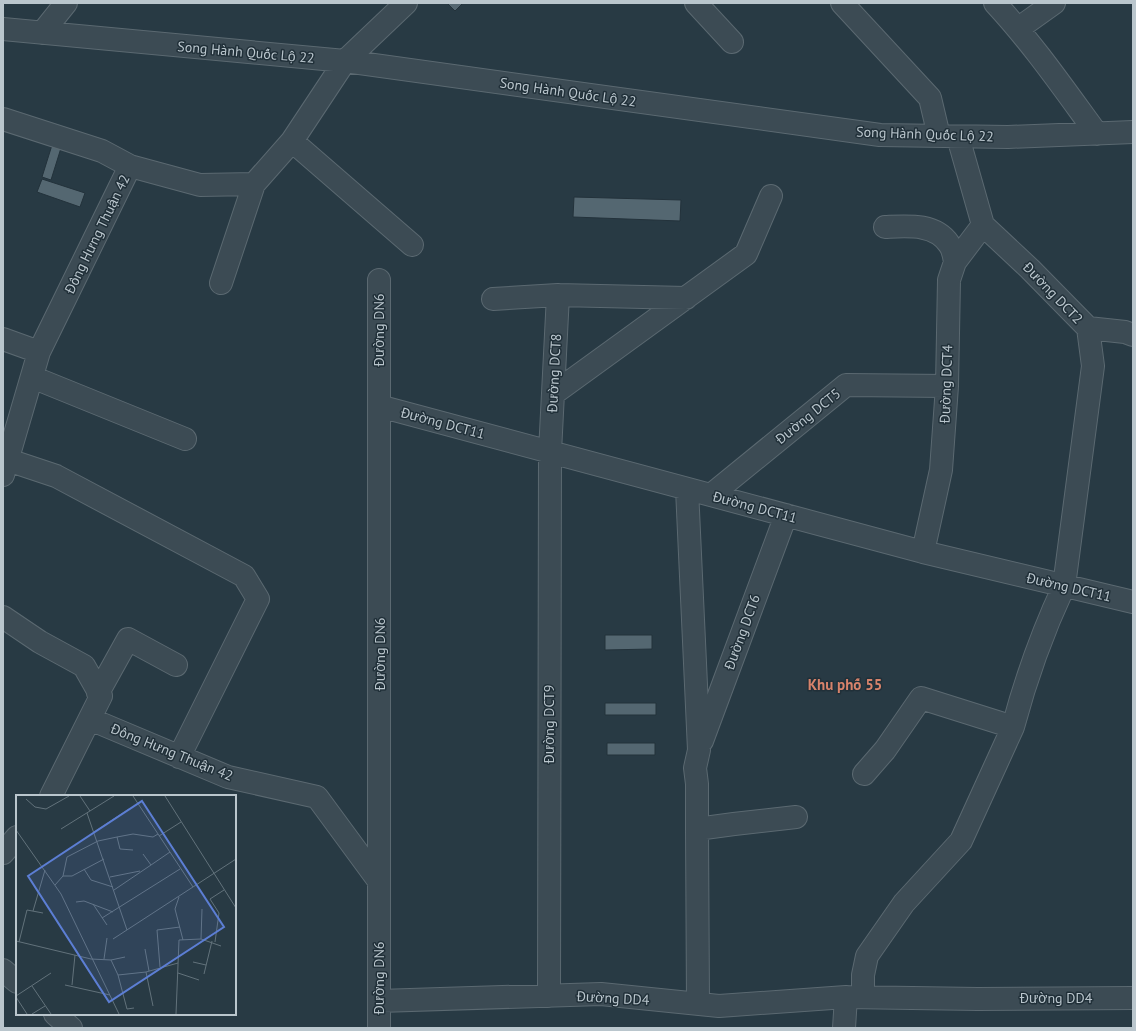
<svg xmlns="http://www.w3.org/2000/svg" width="1136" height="1031" font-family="'PT Sans',sans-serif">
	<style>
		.building { fill: #546771; stroke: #23323b }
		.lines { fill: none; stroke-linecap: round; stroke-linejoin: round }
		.minor-casing { stroke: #5b6971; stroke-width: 24 }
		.minor { stroke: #3c4b54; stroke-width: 22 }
		.labels { text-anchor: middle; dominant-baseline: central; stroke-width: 3; stroke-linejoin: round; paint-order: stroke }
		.street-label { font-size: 14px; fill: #bac6cd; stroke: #213039 }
		.neighbourhood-label { font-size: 15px; font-weight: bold; fill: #d7836b; stroke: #213039 }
		.inset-road { fill: none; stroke: #62727b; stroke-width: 1 }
		.view { fill: #5c7ed4; fill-opacity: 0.15; stroke: #5c7ed4; stroke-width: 2 }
		.inset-edge { fill: none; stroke: #bac6cd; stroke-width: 2 }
	</style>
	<rect width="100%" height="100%" fill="#283a44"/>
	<path class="building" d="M447,3H463L455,11Z
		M52,145L61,148L51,180L42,177Z
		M42,179L85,193L80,207L37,192Z
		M574,197L681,200L680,221L573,217Z
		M605,635H652V649L605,650Z
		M605,703H656V715H605Z
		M607,743H655V755H607Z"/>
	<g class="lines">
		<g class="minor-casing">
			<path id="minor" d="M696,3L732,42
				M842,3L930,98L939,136
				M995,3C1033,44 1064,89 1097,134
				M1019,28L1054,3
				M3,29L345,61L880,135L1008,137L1133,132
				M42,33L66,3
				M3,119L102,151L130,166
				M292,141L412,245
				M885,227C907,226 935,223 949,244C953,249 954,256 955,262
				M221,283L254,184
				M493,299L558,295L686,298
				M1088,328L1125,332L1133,335
				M3,339L39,352
				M32,377L185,439
				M553,394L746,254L771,196
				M379,406L923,552L1133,602
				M8,460L56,476L244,576L258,599L179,757
				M3,475L39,352L130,166L200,185L254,184L292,141L345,61L406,3
				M687,489L699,750L695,768L697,784V829L734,824L796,817
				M711,495L846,385L947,386
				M923,552L941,470L947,386L949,280L955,262L983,225
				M3,617L40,642L84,666L101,696L51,796
				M98,693L128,639L176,665
				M90,719L228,777L317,797L378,880
				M702,741L786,515
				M864,774L885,750L921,698L1013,727C1026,678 1043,631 1064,586L1093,366L1088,328L1030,269L983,225L958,137
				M697,829L698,1004
				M3,853L17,837
				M3,970L17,982
				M549,996L550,452L558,295
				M863,997V975L867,956L904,903L961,841L1013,727
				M379,1001L601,994L719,1006L846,997L978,999L1133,998
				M55,1014L71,1028
				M379,1028V280
				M844,1028L846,997"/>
		</g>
		<use href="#minor" class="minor"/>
	</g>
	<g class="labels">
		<g class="street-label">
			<text transform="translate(246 52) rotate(5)">Song Hành Quốc Lộ 22</text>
			<text transform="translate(568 92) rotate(8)">Song Hành Quốc Lộ 22</text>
			<text transform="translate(925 134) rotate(2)">Song Hành Quốc Lộ 22</text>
			<text transform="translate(97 234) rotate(-64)">Đông Hưng Thuận 42</text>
			<text transform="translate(1053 293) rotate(46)">Đường DCT2</text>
			<text transform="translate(379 330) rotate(-90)">Đường DN6</text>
			<text transform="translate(554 373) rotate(-87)">Đường DCT8</text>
			<text transform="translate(946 384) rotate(-88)">Đường DCT4</text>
			<text transform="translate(808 416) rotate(-39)">Đường DCT5</text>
			<text transform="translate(443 423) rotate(15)">Đường DCT11</text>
			<text transform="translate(755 507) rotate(15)">Đường DCT11</text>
			<text transform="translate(1069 587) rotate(13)">Đường DCT11</text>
			<text transform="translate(742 632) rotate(-70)">Đường DCT6</text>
			<text transform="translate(380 654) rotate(-90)">Đường DN6</text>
			<text transform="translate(549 724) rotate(-90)">Đường DCT9</text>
			<text transform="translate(172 752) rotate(22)">Đông Hưng Thuận 42</text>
			<text transform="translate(379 978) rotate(-90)">Đường DN6</text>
			<text transform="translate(613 998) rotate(3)">Đường DD4</text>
			<text x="1056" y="998">Đường DD4</text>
		</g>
		<g class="neighbourhood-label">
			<text x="845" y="684">Khu phố 55</text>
		</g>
	</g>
	<g transform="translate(16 795)">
		<rect width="220" height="220" fill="#283a44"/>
		<path class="inset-road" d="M64,1L74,16M117,1L177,92M149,1L220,113M10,4L19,12L30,14L53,1M71,18L111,135M45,34L98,1M0,35L45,99L103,219M78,37L113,14M143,41L165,27M101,42L117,39L137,42L142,39M135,70L154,57M68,74L75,85L97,92M47,81H56L88,64M94,82L124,76M39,90L47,81L51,62L82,46L101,42L104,54L117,55M98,95L135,70L127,59M163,102L159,114L167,145M60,107L68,106L97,117M77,109L91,130M17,116L29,75M86,123L164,74M97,144L220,64M185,144L186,114M0,146L75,164L95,165L102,180L130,177L162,168M3,147L11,115L27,118M199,147L203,118L194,104L208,95M129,154L133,176M88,164L91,143M95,165L109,162M177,167L190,170M144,172L141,135L164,132M130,177L137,211M162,178L183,185M188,179L196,146M102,180L111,214L118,213M49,190L94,200M56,190L59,160M16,191L35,219M0,201L35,178M0,202L11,219M16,219L29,211M160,219L163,145L185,144L205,151"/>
		<path class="view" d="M126,6L208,132L93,207L12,81Z"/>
		<rect width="220" height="220" class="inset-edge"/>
	</g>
	<rect width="1136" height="1031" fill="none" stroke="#bac6cd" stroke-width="8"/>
</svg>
